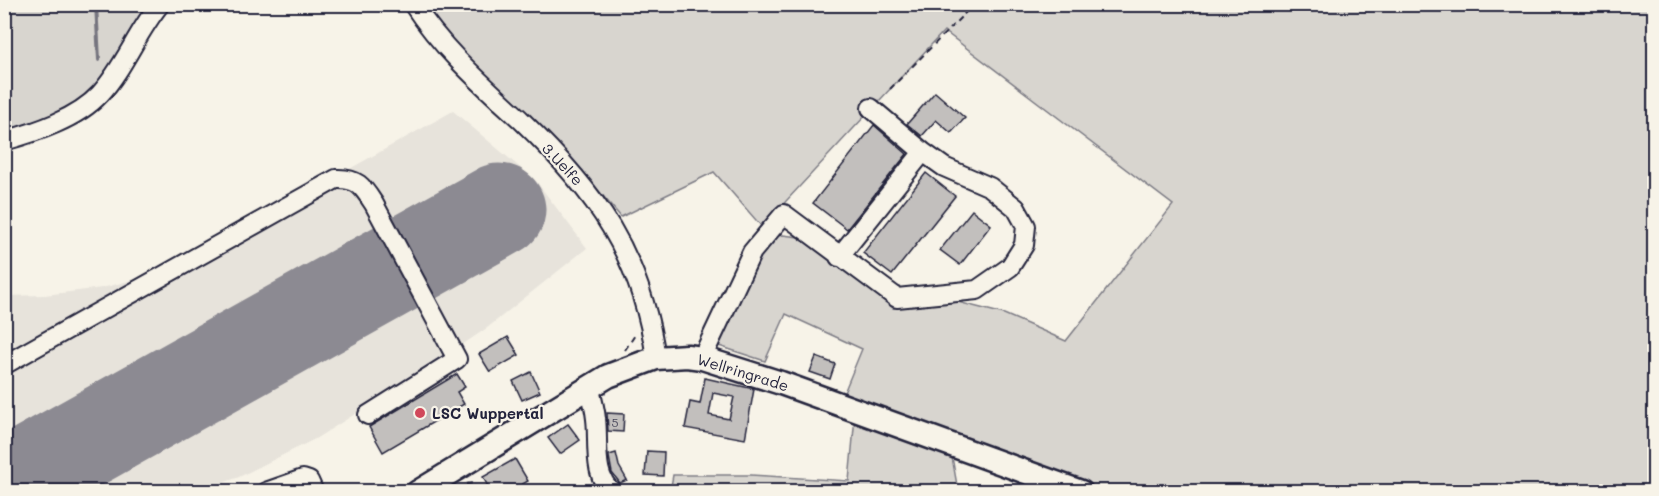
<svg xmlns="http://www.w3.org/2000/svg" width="1659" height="496" font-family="Mali,sans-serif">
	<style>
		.built { fill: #e7e3db }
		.green { fill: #d8d5cf; stroke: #7d7c85; stroke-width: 1.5 }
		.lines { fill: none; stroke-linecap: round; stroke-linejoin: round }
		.stream { stroke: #76747f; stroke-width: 4 }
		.runway { stroke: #8c8a92; stroke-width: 93 }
		.building { fill: #c2bfbd; stroke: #22223b; stroke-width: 1.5; fill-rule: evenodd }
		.minor-casing { stroke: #22223b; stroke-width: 22 }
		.major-casing { stroke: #22223b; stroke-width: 27 }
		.path { stroke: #22223b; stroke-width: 2; stroke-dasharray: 6 4.5; stroke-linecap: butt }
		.minor { stroke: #f7f3e8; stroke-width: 18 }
		.major { stroke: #f7f3e8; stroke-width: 22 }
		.poi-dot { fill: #d1495b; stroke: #f7f3e8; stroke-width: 2 }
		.labels { text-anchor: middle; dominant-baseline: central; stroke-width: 4.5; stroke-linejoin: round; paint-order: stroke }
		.number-label { font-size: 12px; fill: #4a495c }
		.street-label { font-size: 15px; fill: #22223b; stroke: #f7f3e8 }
		.poi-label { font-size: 15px; font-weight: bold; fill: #22223b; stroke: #f7f3e8; text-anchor: start }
	</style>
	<rect width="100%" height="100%" fill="#f7f3e8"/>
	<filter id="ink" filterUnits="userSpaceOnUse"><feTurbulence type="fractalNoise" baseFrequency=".0167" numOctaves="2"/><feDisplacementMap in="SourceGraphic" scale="12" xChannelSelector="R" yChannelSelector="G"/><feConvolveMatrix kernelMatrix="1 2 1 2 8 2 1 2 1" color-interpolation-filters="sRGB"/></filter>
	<g filter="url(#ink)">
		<path class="built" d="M453,111L536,181L587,248L487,328L419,374L315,439L239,477L201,491H5L4,296L45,295L102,288L144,277L216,244Z"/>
		<path class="green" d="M5,5H153L98,87L67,110L5,134Z
			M424,5H1654V491H1088L841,400L862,349L786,314L765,361L713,344L766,238L783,235L799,237L855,277L893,308L954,301L1004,314L1066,341L1173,205L944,31L762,227L714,172L621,217L569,156L466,57Z
			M855,417L951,451L958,491L670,492L673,475H751L849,481Z"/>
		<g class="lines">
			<path class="stream" d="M96,4L99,60"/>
			<path class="runway" d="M4,487L499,210"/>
		</g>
		<path class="building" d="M935,92L965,118L951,133L936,120L922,136L907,124Z
			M874,125L907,154L847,229L813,203Z
			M926,173L955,196L892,275L863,253Z
			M972,210L991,225L960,265L940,250Z
			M508,337L519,355L490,372L479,354Z
			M816,357L835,364L830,379L810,372Z
			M531,372L540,392L522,400L513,381Z
			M457,374L465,387L457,392L464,404L383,452L369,427Z
			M705,378L754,389L745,439L685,428L690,402L700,404ZM713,393L734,397L729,419L709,415Z
			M607,413L624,414L623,432L608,431Z
			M568,424L580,440L560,454L548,438Z
			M647,451L664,452L663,476L645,475Z
			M616,453L619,466L627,480L620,483L612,473L609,457V455Z
			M515,459L528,481L509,492H491L483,477Z"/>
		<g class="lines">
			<g class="minor-casing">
				<path id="minor" d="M413,4C443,50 482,84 522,121C596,192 641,254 656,358
					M871,108L923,152
					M4,141C36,132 77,119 100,94C124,68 137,32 160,4
					M702,358L752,252L784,214L897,298L977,290L1010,267L1024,245L1026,226L1016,208L990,187L944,167L923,152L839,257
					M4,365L336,179C358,178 363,187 374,204L457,359L368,415
					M589,386C592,397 595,408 596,419C599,441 592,478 613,492
					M266,492L303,479L309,481L314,492"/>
			</g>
			<g class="major-casing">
				<path id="major" d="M418,492L608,376L656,358L687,356L702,358L781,383L1081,492"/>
			</g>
			<path class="path" d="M890,89L974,4
				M625,350L635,335
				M466,484L474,483L475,492
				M392,492L401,488"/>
			<use href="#minor" class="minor"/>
			<use href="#major" class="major"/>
		</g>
	</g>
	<circle class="poi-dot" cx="420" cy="413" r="6"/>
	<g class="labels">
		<g class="number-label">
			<text x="615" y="422">5</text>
		</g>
		<g class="street-label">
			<text transform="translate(563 164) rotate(47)">3.Uelfe</text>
			<text transform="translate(743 372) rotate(17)">Wellringrade</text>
		</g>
		<g class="poi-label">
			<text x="432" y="413">LSC Wuppertal</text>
		</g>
	</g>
	<rect width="1659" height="496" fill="none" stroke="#f7f3e8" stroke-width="24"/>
	<rect x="12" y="12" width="1635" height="472" fill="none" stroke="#22223b" stroke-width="2" filter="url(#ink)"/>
</svg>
